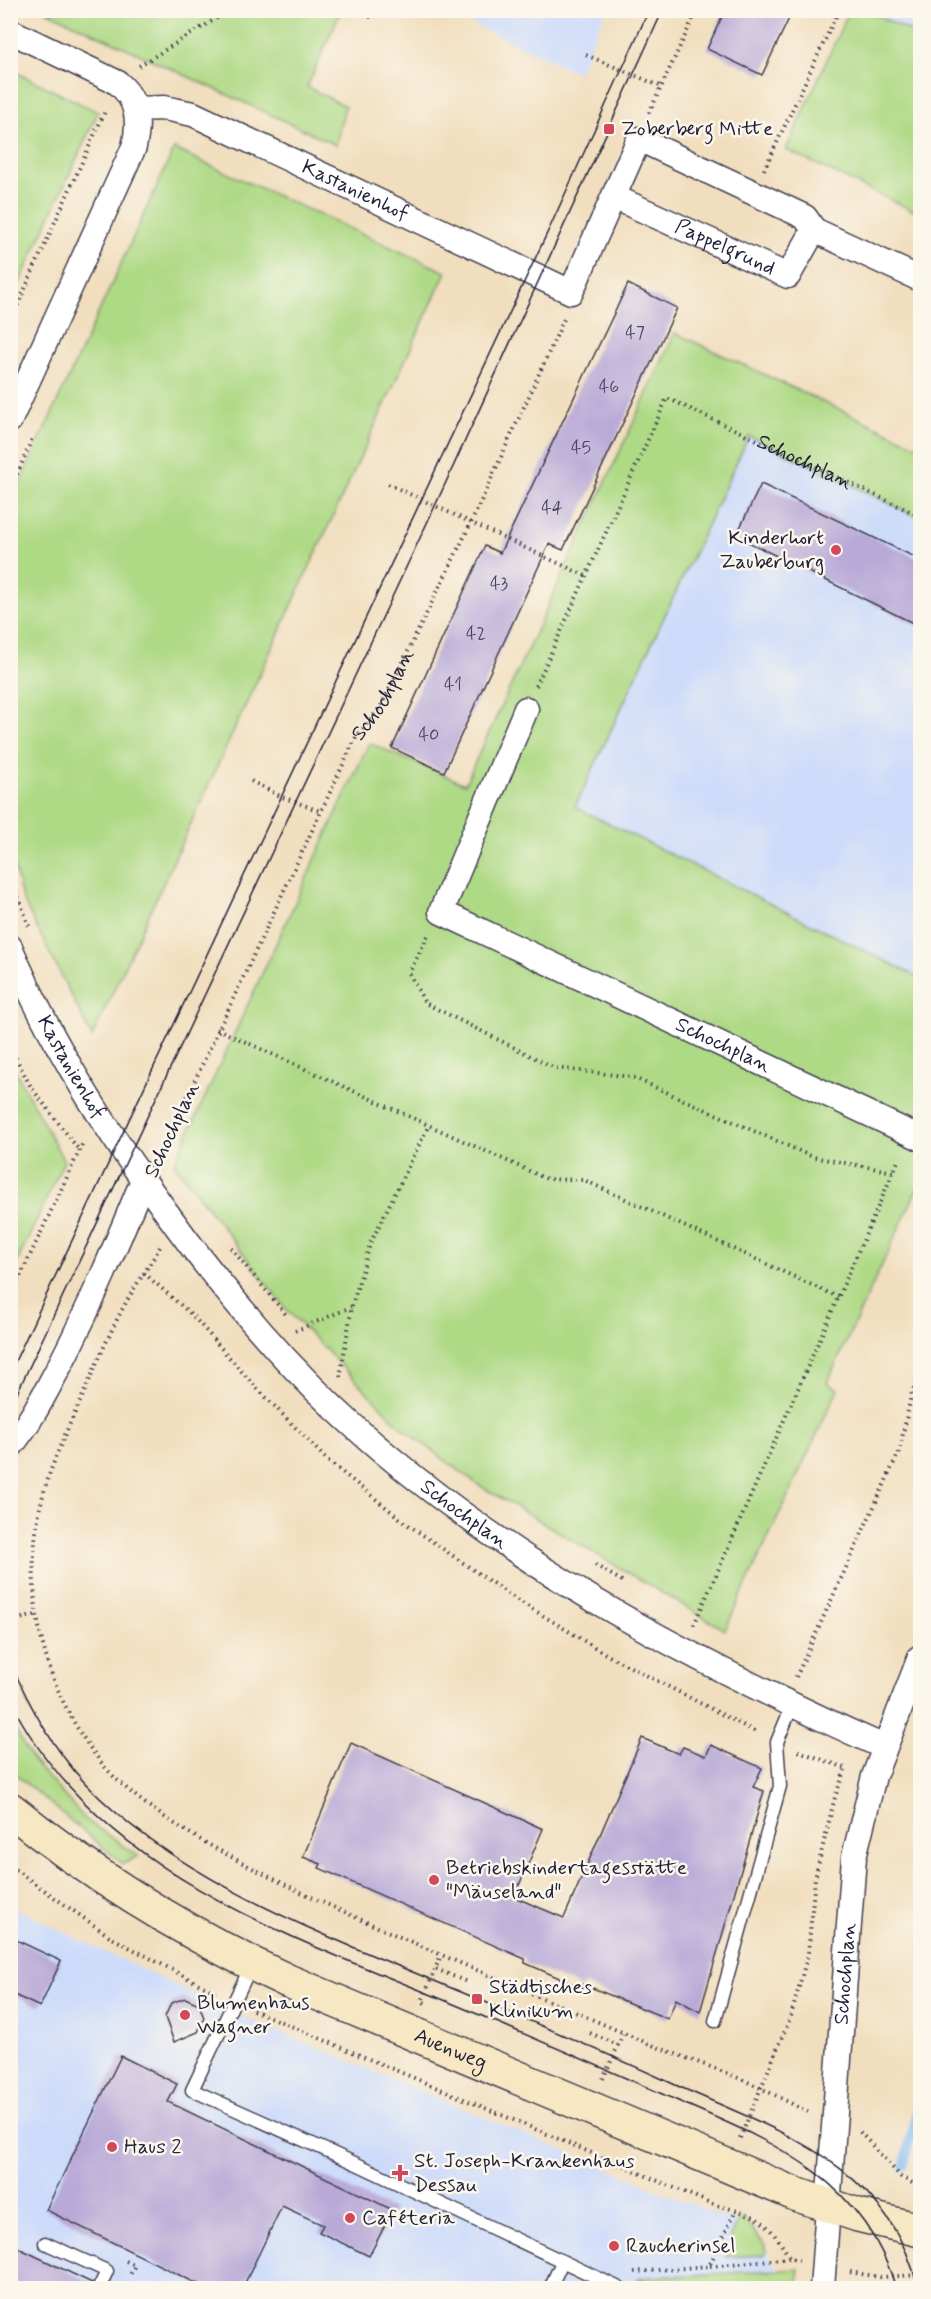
<svg xmlns="http://www.w3.org/2000/svg" width="931" height="2299" font-family="Mynerve,sans-serif">
	<style>
		.built { fill: #cddbfa }
		.green { fill: #aed985; stroke: #687e60; stroke-width: 1.5 }
		.lines { fill: none; stroke-linecap: round; stroke-linejoin: round }
		.stream { stroke: #81baf2; stroke-width: 9 }
		.building { fill: #b8a9d7 }
		.lane-casing { stroke: #413e4f; stroke-width: 15 }
		.street-casing { stroke: #413e4f; stroke-width: 27 }
		.secondary-casing { stroke: #413e4f; stroke-width: 36 }
		.path { stroke: #413e4f; stroke-width: 4; stroke-dasharray: 1.5 4.5; stroke-linecap: butt }
		.lane { stroke: #fff; stroke-width: 12 }
		.street { stroke: #fff; stroke-width: 24 }
		.secondary { stroke: #f7e8c3; stroke-width: 33 }
		.tram { stroke: #22223b; stroke-width: 1.5 }
		.poi-dot { fill: #d1495b; stroke: #fbf7ec; stroke-width: 2 }
		.labels { text-anchor: middle; dominant-baseline: central; stroke-width: 5; stroke-linejoin: round; paint-order: stroke }
		.number-label { font-size: 18px; fill: #484462 }
		.poi-label { font-size: 21px; fill: #22223b; stroke: #fbf7ec; text-anchor: start }
		.street-label { font-size: 21px; fill: #22223b; stroke: #fbf7ec }
	</style>
	<rect width="100%" height="100%" fill="#fbf7ec"/>
	<filter id="ink" filterUnits="userSpaceOnUse"><feTurbulence type="fractalNoise" baseFrequency=".0167" numOctaves="2"/><feDisplacementMap in="SourceGraphic" scale="12" xChannelSelector="R" yChannelSelector="G"/><feConvolveMatrix kernelMatrix="1 2 1 2 8 2 1 2 1" color-interpolation-filters="sRGB"/></filter>
	<filter id="wash" filterUnits="userSpaceOnUse"><feTurbulence type="fractalNoise" baseFrequency=".008" numOctaves="4" result="noise"/><feDisplacementMap in="SourceGraphic" scale="24" xChannelSelector="R" yChannelSelector="G"/><feGaussianBlur stdDeviation="1.35" result="paint"/><feColorMatrix in="noise" values="0 0 0 0 0 0 0 0 0 0 0 0 0 0 0 0 0 1.4 0 .05"/><feComposite in="paint" operator="in"/></filter>
	<g filter="url(#wash)">
		<rect width="100%" height="100%" fill="#f1debe"/>
		<path class="built" d="M445,11H606L578,73Z
			M868,11H920V36Z
			M749,436L920,516V978L575,808Z
			M10,1906L220,2007L739,2224L763,2244L779,2272V2288H11Z"/>
		<path class="green" d="M46,11H341L307,87L345,106L336,145Z
			M849,11H868L920,36V214L786,150Z
			M11,70L98,112L11,301Z
			M174,149L446,272L92,1037L22,898L11,854V514L18,487Z
			M675,333L920,447V518L749,436L575,807L920,978V1183L827,1383L838,1389L725,1630L477,1484L402,1428L287,1310L174,1164L369,743L465,784Z
			M11,1063L64,1161L11,1275Z
			M10,1720L32,1760L86,1820L138,1856L123,1864L11,1771Z
			M743,2219L764,2243L766,2252L764,2255L727,2257L731,2236L738,2221Z
			M799,2269L798,2288H660L637,2278Z"/>
		<g class="lines">
			<path class="stream" d="M904,2166L920,2096"/>
		</g>
		<g id="blocks">
			<path class="building" d="M725,10H793L762,75L707,49Z
				M628,284L677,308L563,550L549,544L444,772L392,748L485,546L500,553Z
				M761,484L921,560V627L736,536Z
				M642,1738L679,1754L683,1747L706,1756L711,1745L762,1768L753,1787L764,1791L700,2012L676,1999L668,2019L583,1984L582,1988L525,1963V1959L319,1868L321,1864L303,1857L351,1743L543,1829L514,1897L564,1918Z
				M10,1937L61,1961L40,2007L10,1993Z
				M185,1998L199,2004L204,2018L198,2032L174,2042L165,2017L171,2003Z
				M121,2056L177,2084L168,2102L393,2210L369,2256L319,2232L323,2225L282,2206L242,2289H208L46,2210Z
				M10,2244L92,2283L91,2289H10Z"/>
		</g>
	</g>
	<g filter="url(#ink)">
		<use href="#blocks" fill-opacity="0" stroke="#413e4f" stroke-width="1.5"/>
		<g class="lines">
			<g class="lane-casing">
				<path id="lane" d="M252,1964L192,2090L359,2165L619,2288
					M715,2021L780,1786L777,1742L792,1706
					M45,2243L107,2271L99,2288
					M550,2288L562,2262"/>
			</g>
			<g class="street-casing">
				<g id="street">
					<path d="M10,31L118,83C138,100 140,122 134,147L10,420"/>
					<path id="s3" d="M136,109L164,108L193,114L571,292L639,139L805,217L814,230L920,279"/>
					<path id="s4" d="M614,197L788,276L814,230"/>
					<path id="s5" d="M526,709L441,912L920,1138"/>
					<path id="s6" d="M10,947C46,1033 93,1110 147,1185C203,1265 265,1343 335,1409C493,1557 689,1660 884,1747"/>
					<path d="M10,1447C31,1422 45,1393 60,1365C91,1305 117,1243 143,1180"/>
					<path id="s7" d="M822,2288L854,1857L874,1776L920,1657"/>
				</g>
			</g>
			<g class="secondary-casing">
				<g id="secondary">
					<path id="s8" d="M10,1809C95,1878 189,1935 288,1981L795,2194L858,2215L920,2230"/>
				</g>
			</g>
			<g class="path">
				<path d="M360,10L375,20"/>
				<path d="M586,55L660,86"/>
				<path d="M139,66L230,10"/>
				<path d="M649,113L697,10"/>
				<path d="M764,170L839,10"/>
				<path d="M10,322L106,109"/>
				<path d="M388,484L586,576"/>
				<path d="M10,491L32,439"/>
				<path id="s1" d="M536,686L667,398L920,516"/>
				<path d="M251,781L282,797L320,811"/>
				<path d="M10,874L29,926"/>
				<path d="M428,936L409,973L425,1003L555,1068L632,1077L813,1157L894,1172"/>
				<path d="M217,1029L547,1179L584,1180L838,1297"/>
				<path d="M10,1047L31,1087L79,1150"/>
				<path id="s2" d="M159,1157L355,739L381,706L471,523L565,317"/>
				<path d="M160,1247C150,1265 138,1281 128,1299C109,1332 95,1369 79,1404C61,1443 43,1482 37,1525C24,1611 49,1699 104,1766C150,1820 258,1872 322,1902C427,1950 534,1994 640,2040C673,2054 708,2065 741,2079C764,2089 786,2101 808,2112"/>
				<path d="M231,1248L287,1316"/>
				<path d="M144,1273L192,1315L251,1382L328,1461L407,1524L511,1596L609,1656L758,1733"/>
				<path d="M10,1298L84,1141"/>
				<path d="M295,1331L351,1307"/>
				<path d="M340,1377L352,1306L370,1244L429,1125"/>
				<path d="M595,1565L622,1581"/>
				<path d="M10,1621L36,1615"/>
				<path d="M694,1625L899,1159"/>
				<path d="M796,1677L899,1452L912,1392L920,1374"/>
				<path d="M798,1751L846,1768"/>
				<path d="M10,1866L112,1938L216,1993"/>
				<path d="M436,1969L467,1982"/>
				<path d="M425,2003L422,2001L441,1955"/>
				<path d="M253,2010L715,2205C760,2216 765,2218 790,2258L799,2260"/>
				<path d="M590,2033L618,2045"/>
				<path d="M603,2079L624,2032"/>
				<path d="M860,2132L901,2177L920,2187"/>
				<path d="M740,2138L791,2016L808,1954L815,1878L835,1797L845,1770"/>
				<path d="M126,2261L135,2265L129,2277"/>
				<path d="M710,2266L790,2258"/>
				<path d="M634,2272L709,2266L736,2210"/>
				<path d="M850,2272L880,2277L920,2275"/>
			</g>
			<use href="#lane" class="lane"/>
			<use href="#street" class="street"/>
			<use href="#secondary" class="secondary"/>
			<path class="tram" d="M10,1372L550,227L649,10
				M10,1408L435,506L663,10
				M10,1661C29,1706 52,1747 85,1783C172,1876 316,1932 432,1980C512,2013 591,2046 669,2082C774,2130 888,2161 918,2288
				M10,1700C91,1863 269,1929 427,1993C505,2025 582,2059 660,2093C761,2138 860,2170 896,2288"/>
		</g>
	</g>
	<g class="poi-dot">
		<rect x="603" y="123" width="12" height="12" rx="3"/>
		<circle cx="836" cy="550" r="6"/>
		<circle cx="434" cy="1880" r="6"/>
		<rect x="471" y="1993" width="12" height="12" rx="3"/>
		<circle cx="185" cy="2015" r="6"/>
		<circle cx="112" cy="2147" r="6"/>
		<path d="M397 2164h6v6h6v6h-6v6h-6v-6h-6v-6h6z"/>
		<circle cx="350" cy="2218" r="6"/>
		<circle cx="614" cy="2246" r="6"/>
	</g>
	<g class="labels">
		<g class="number-label">
			<text x="635" y="333">47</text>
			<text x="609" y="387">46</text>
			<text x="581" y="448">45</text>
			<text x="552" y="508">44</text>
			<text x="499" y="584">43</text>
			<text x="476" y="634">42</text>
			<text x="453" y="685">41</text>
			<text x="429" y="735">40</text>
		</g>
		<g class="poi-label">
			<text x="621" y="129">Zoberberg Mitte</text>
			<text x="824" y="538" text-anchor="end">Kinderhort<tspan x="824" dy="24">Zauberburg</tspan></text>
			<text x="446" y="1868">Betriebskindertagesstätte<tspan x="446" dy="24">"Mäuseland"</tspan></text>
			<text x="489" y="1987">Städtisches<tspan x="489" dy="24">Klinikum</tspan></text>
			<text x="197" y="2003">Blumenhaus<tspan x="197" dy="24">Wagner</tspan></text>
			<text x="124" y="2147">Haus 2</text>
			<text x="414" y="2161">St. Joseph-Krankenhaus<tspan x="414" dy="24">Dessau</tspan></text>
			<text x="362" y="2218">Caféteria</text>
			<text x="626" y="2246">Raucherinsel</text>
		</g>
		<g class="street-label">
			<text stroke="none"><textPath href="#s3" startOffset="237">Kastanienhof</textPath></text>
			<text stroke="none"><textPath href="#s4" startOffset="122">Pappelgrund</textPath></text>
			<text stroke="none"><textPath href="#s1" startOffset="468">Schochplan</textPath></text>
			<text stroke="none"><textPath href="#s2" startOffset="514">Schochplan</textPath></text>
			<text stroke="none"><textPath href="#s5" startOffset="532">Schochplan</textPath></text>
			<text stroke="none"><textPath href="#s6" startOffset="135">Kastanienhof</textPath></text>
			<text transform="translate(172 1130) rotate(-65)">Schochplan</text>
			<text stroke="none"><textPath href="#s6" startOffset="735">Schochplan</textPath></text>
			<text stroke="none"><textPath href="#s7" startOffset="315">Schochplan</textPath></text>
			<text stroke="none"><textPath href="#s8" startOffset="504">Auenweg</textPath></text>
		</g>
	</g>
	<rect width="931" height="2299" fill="none" stroke="#fbf7ec" stroke-width="36"/>
</svg>
